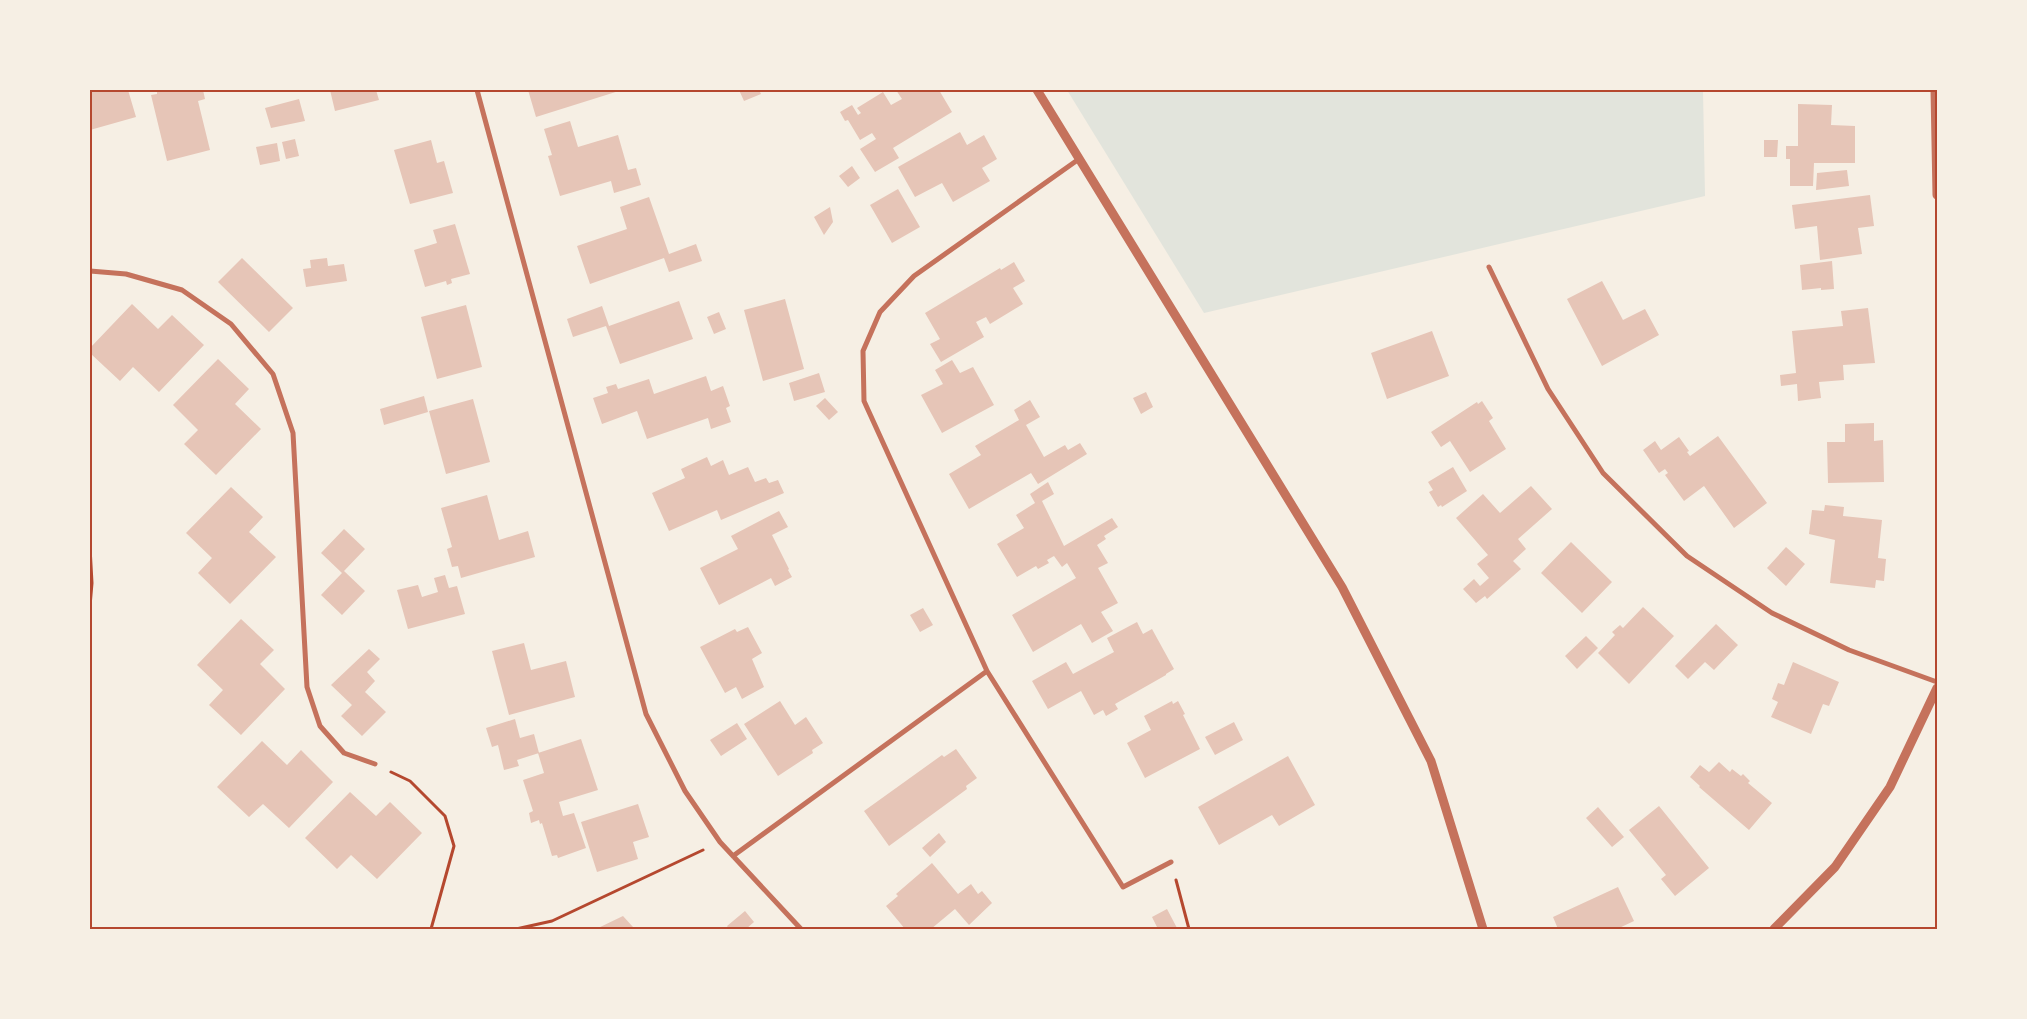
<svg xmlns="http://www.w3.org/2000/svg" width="2027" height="1019" font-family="'Sofia Sans Condensed',sans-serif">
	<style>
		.green { fill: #e2e4dc }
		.building { fill: #e6c5b7 }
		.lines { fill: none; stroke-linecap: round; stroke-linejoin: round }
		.path { stroke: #b5482f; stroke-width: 3 }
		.minor { stroke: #c5725c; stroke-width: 5 }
		.tertiary { stroke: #c5725c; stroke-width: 9 }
		.neatline { fill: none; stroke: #b5482f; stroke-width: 2 }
	</style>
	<rect width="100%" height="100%" fill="#f6efe4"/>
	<path class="green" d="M1067,90H1703L1705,196L1204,313Z"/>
	<path class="building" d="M90,90H128L136,117L90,130Z
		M157,90H203L205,99L198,101L210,150L167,161L151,95L157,94Z
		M330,90H376L379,100L335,111Z
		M528,90H622L536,117Z
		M739,90H759L761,94L744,101Z
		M896,90H939L952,112L893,148L899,158L875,172L860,149L876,139L872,133L860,140L848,120L845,121L840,112L852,105L858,115L861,113L857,108L883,92L891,105L902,99Z
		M299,99L305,121L271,128L265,108Z
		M1798,104L1832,105L1831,125L1855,126V163H1814L1813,186H1790V159H1786V146H1798Z
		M570,121L578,147L618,135L628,170L636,168L641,185L614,193L611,181L560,196L548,156L552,155L544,129Z
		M960,132L967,145L984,135L997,159L982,168L990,181L953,202L942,183L915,197L898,167Z
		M295,139L299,156L286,159L282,142Z
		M431,140L437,163L444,161L453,193L410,204L394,150Z
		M1764,140H1778L1777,157H1764Z
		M277,143L280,161L260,165L256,147Z
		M852,166L860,178L848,187L839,176Z
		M1847,170L1849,186L1816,190L1817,173Z
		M898,189L920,227L892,243L870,205Z
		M1870,195L1874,226L1858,228L1862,254L1820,260L1817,226L1795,229L1792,205Z
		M649,197L669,254L696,244L702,261L669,272L664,258L590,284L577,246L627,229L620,207Z
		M830,207L833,222L824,235L814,217Z
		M455,224L470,274L451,279L452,283L447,285L446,281L425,287L414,250L437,243L433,230Z
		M242,258L293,308L269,332L218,282Z
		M327,258L328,266L344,264L347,281L306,287L303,269L311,268L310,260Z
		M1832,261L1834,289L1821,290V288L1802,290L1800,265Z
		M1014,262L1025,281L1013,288L1023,304L990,324L986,317L976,322L984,337L941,362L930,344L940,339L925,313L1000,268L1001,270Z
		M1602,281L1623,320L1645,309L1659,335L1602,366L1567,299Z
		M785,299L804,369L763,381L744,310Z
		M679,301L693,339L620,364L606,326L573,337L567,319L602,306L609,326Z
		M132,304L158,329L172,315L204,345L159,392L133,367L120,381L90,353V348Z
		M466,305L482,367L437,379L421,317Z
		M1868,308L1875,363L1843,365L1844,380L1819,382L1821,398L1798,401L1797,384L1781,386L1780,375L1796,373L1792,331L1843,326L1841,311Z
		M719,312L726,329L714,334L707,317Z
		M1432,331L1449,376L1387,399L1371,353Z
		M218,359L249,389L235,404L261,429L216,475L184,444L198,430L173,405Z
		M952,360L960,373L973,367L994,405L942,433L921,395L943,384L935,370Z
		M819,373L825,392L794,401L789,383Z
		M706,376L711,391L723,386L730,406L726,408L731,422L711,429L708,418L647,439L637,411L602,424L593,398L608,393L606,387L616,384L618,389L649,379L654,394Z
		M1146,392L1153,407L1141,414L1133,398Z
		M424,396L428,412L384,425L380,409Z
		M825,398L838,412L829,420L816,406Z
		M473,399L490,462L446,474L429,411Z
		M1030,400L1040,417L1026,425L1044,457L1065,445L1068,450L1080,443L1087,454L1038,484L1031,473L969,509L949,474L981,455L975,446L1019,420L1014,410Z
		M1482,401L1493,418L1489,421L1506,449L1470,472L1450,441L1441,447L1431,432L1477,402L1478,404Z
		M1874,423V441L1883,440L1884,482L1828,483L1827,442H1845V424Z
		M1718,436L1767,503L1734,528L1704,486L1684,501L1665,475L1668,473L1665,469L1659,473L1643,450L1655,441L1661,450L1679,437L1689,451L1687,452L1690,456Z
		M707,457L711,466L723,460L729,475L748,467L755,482L766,478L769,483L778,480L784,493L721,520L717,510L669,531L652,493L685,478L681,469Z
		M1453,467L1467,491L1442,507L1441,505L1438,507L1429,492L1433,490L1428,482Z
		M1048,482L1054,494L1042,501L1064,546L1112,518L1118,527L1104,536L1106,539L1097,545L1108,563L1098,568L1118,603L1101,612L1113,631L1092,643L1081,624L1033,652L1012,615L1076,578L1067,563L1062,567L1054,556L1047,560L1049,563L1038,569L1036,566L1017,577L997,544L1024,528L1016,515L1035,503L1030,494Z
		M1531,486L1552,509L1518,539L1526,549L1513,561L1521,569L1487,599L1485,596L1476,603L1463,589L1474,579L1480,586L1489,578L1477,564L1488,555L1456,518L1483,494L1500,513Z
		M231,487L263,517L249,532L276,557L230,604L198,573L212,558L186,533Z
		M487,495L499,540L528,531L535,557L461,578L458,566L452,567L447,549L452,547L441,508Z
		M1825,505L1844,507L1843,516L1882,520L1878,558L1886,559L1884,581L1876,580L1875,588L1830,583L1835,540L1809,534L1812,510L1824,511Z
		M779,511L788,527L772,535L789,569L788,570L792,577L775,586L771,578L719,605L700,568L738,549L731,536Z
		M344,529L365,549L344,571L365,591L342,615L321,595L342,573L321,553Z
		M1571,542L1612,582L1582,613L1541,573Z
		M1786,547L1805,564L1786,586L1767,568Z
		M445,575L449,588L457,586L465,614L408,629L397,590L418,585L422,597L438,592L434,578Z
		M1643,607L1674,636L1629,684L1598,653L1615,635L1612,632L1620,625L1623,628Z
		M923,608L933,625L920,632L910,615Z
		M241,619L274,650L260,664L285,689L241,735L209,705L223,690L197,665Z
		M1137,622L1143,634L1152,629L1174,669L1166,674V675L1115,704L1118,709L1106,716L1103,710L1094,715L1081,691L1048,709L1032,681L1066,662L1073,674L1114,652L1107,638Z
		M1716,624L1738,645L1714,670L1705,662L1688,679L1675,666Z
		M748,627L762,653L752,659L764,687L742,699L736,687L725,693L700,647L735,629L737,632Z
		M1586,636L1598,648L1577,669L1565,656Z
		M524,643L531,670L566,661L575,697L509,715L492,651Z
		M369,649L380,659L367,672L375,681L365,692L386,712L362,736L341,716L352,705L331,685Z
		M1793,662L1839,682L1829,706L1823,704L1811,734L1771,717L1778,702L1772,699L1778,683L1784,685Z
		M780,701L795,725L806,717L823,743L812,750L813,753L778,776L744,724Z
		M1172,701L1173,704L1178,701L1185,714L1183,715L1200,749L1145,778L1127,743L1151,730L1144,716Z
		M515,719L520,738L534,734L539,753L517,760L519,766L504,770L498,745L492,747L486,728Z
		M1234,722L1243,740L1215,755L1205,737Z
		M737,723L747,739L721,756L710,740Z
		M581,739L598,790L559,802L563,816L574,813L586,848L558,858L557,855L552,856L542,823L540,824L539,820L531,823L529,813L533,811L523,780L544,773L538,753Z
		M262,741L287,765L301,750L333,782L289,828L263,804L249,817L217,787Z
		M956,749L977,778L966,786L967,789L889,846L864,811L942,755L944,757Z
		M1288,756L1315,805L1279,826L1272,815L1219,845L1198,807Z
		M1719,762L1730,772L1732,769L1741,776L1743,774L1750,781L1748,783L1772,803L1749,830L1699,787L1700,786L1690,777L1700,765L1709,772Z
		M350,792L376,816L390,802L422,833L377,879L351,855L337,869L305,838Z
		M638,804L649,837L633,842L638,859L597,872L581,822Z
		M1659,806L1709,868L1675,896L1661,879L1666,875L1629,830Z
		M1598,807L1624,837L1612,847L1586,818Z
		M939,833L946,842L930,857L922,848Z
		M932,863L958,894L971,884L978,894L982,891L992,903L969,925L955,909L931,929H905L886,906L898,896L896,894Z
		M1618,887L1634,921L1617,929H1558L1553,917Z
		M1167,909L1177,928L1158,929L1152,917Z
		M745,911L754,922L746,929H729L727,926Z
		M623,916L633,927L629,929H596Z"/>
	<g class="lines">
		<path class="path" d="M90,547L92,583L90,606
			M391,772L410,781L445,816L454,846L431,929
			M1176,880L1189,929
			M516,929L552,921L703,850"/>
		<path class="minor" d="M477,90L646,714L685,791L720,842L801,929
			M1079,159L914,276L880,312L863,351L864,401L987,671L1123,887L1171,862
			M1489,267L1548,389L1603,473L1687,556L1772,613L1849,650L1937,682
			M90,271L126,274L182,290L231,324L273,374L293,433L307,687L320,726L344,753L375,764
			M733,856L987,671"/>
		<path class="tertiary" d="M1037,90L1342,587L1431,761L1483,929
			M1935,90L1937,195
			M1774,929L1835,867L1890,787L1937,688"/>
	</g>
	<rect width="2027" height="1019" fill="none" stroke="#f6efe4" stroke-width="182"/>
	<rect x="91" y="91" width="1845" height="837" class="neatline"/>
</svg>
